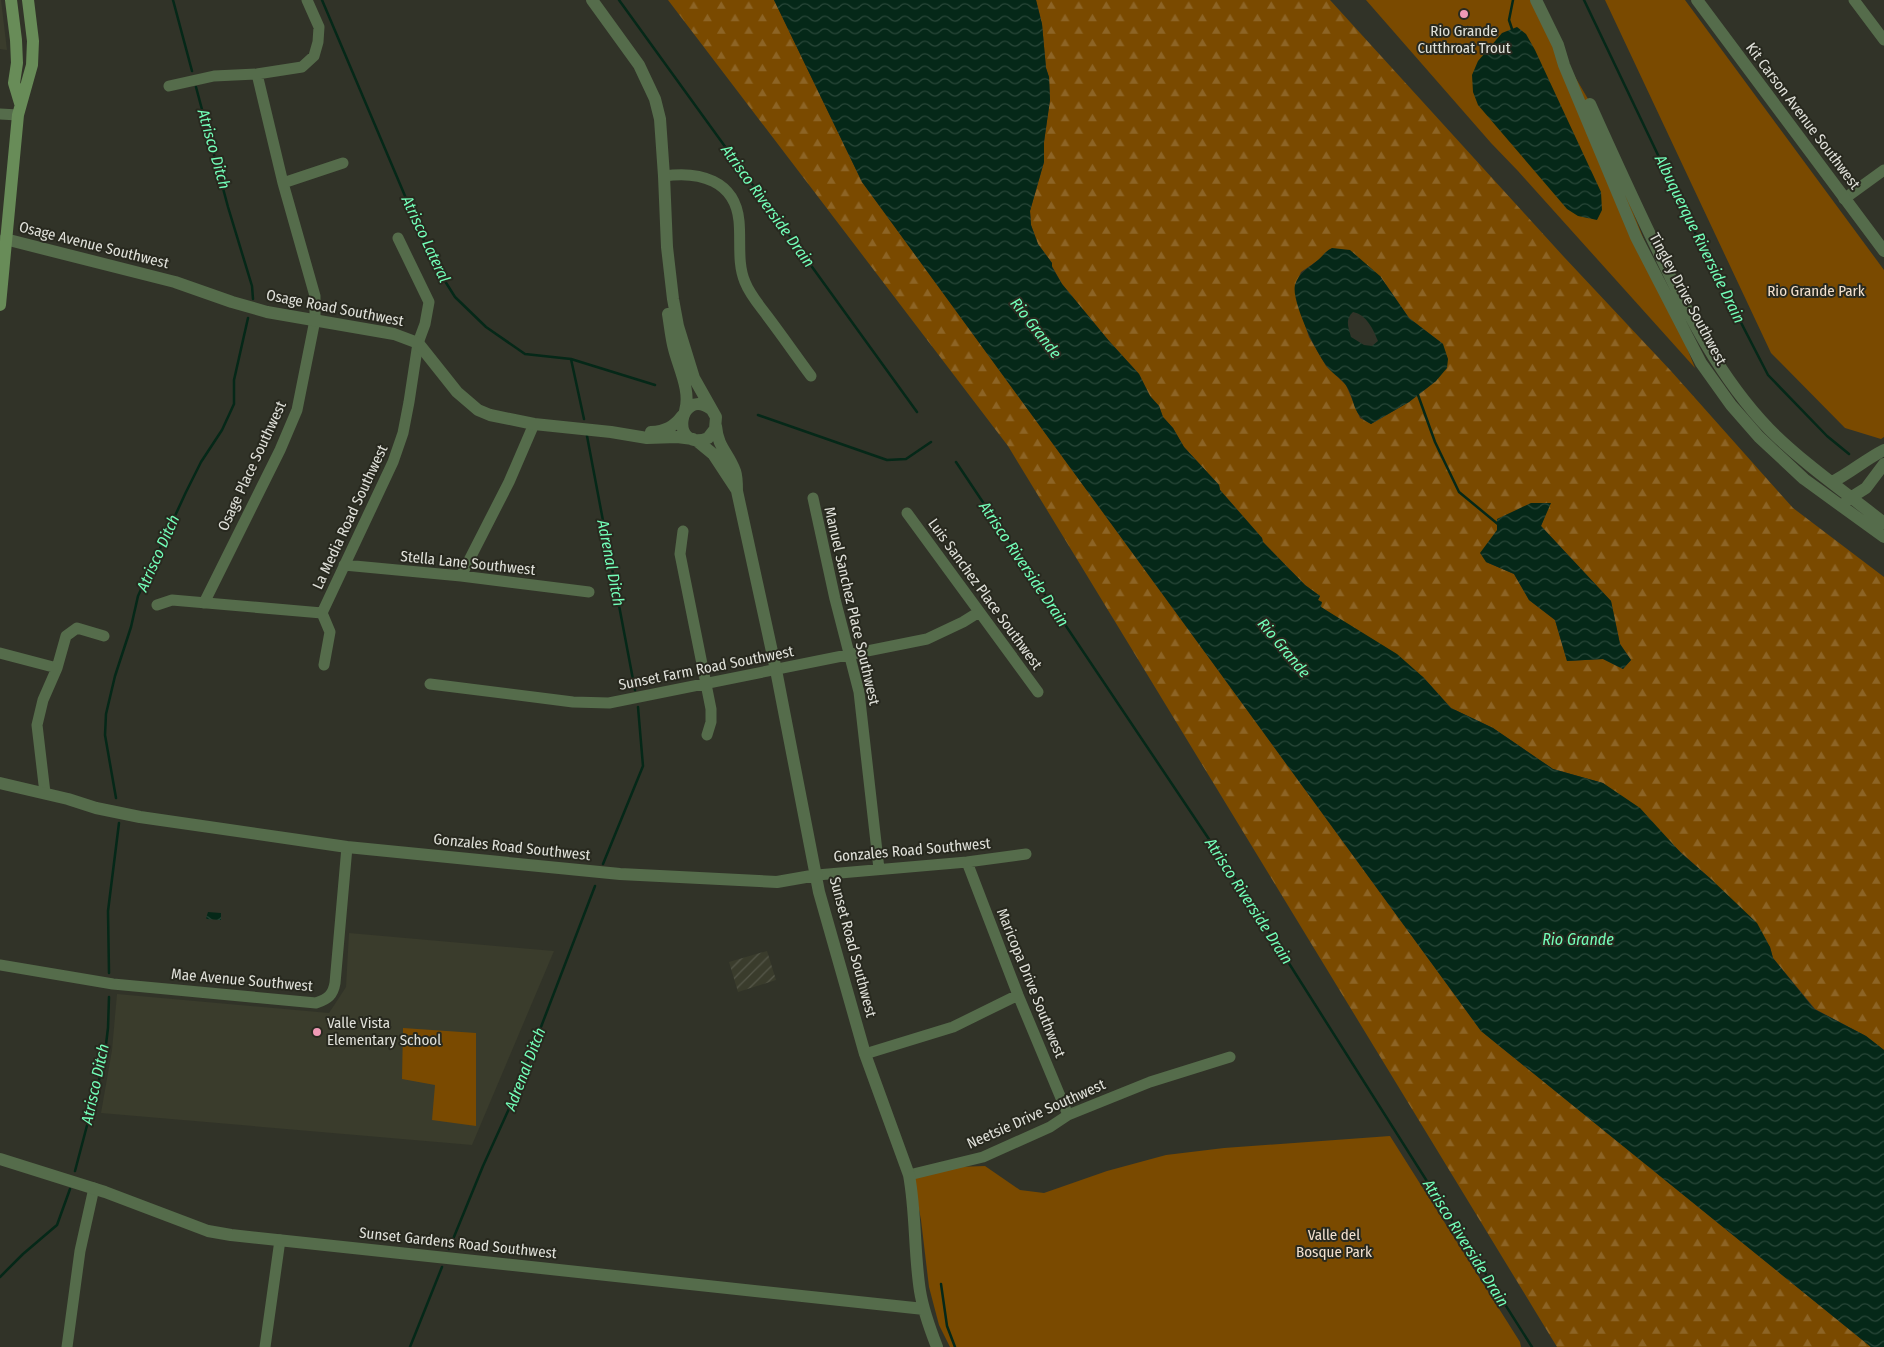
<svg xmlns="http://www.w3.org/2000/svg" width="1884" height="1347" font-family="'Fira Sans Condensed',sans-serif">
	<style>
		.built { fill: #3a3c2c }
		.industrial { fill: url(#industrial-furrows) }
		.green { fill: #7a4a00 }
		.forest { fill: url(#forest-firs); fill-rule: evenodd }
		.water { fill: url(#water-waves); fill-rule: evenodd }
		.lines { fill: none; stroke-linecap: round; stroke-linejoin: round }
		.stream { stroke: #052818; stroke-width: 2.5 }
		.minor { stroke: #556c4b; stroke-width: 11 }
		.tertiary { stroke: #556c4b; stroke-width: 12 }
		.secondary { stroke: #688c58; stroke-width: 12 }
		.poi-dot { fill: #f09ab6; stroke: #28291f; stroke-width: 2 }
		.labels { text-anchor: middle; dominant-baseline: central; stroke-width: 4; stroke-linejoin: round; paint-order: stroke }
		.poi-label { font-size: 15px; fill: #e0e1da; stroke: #28291f }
		.street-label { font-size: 15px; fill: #e0e1da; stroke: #28291f }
		.park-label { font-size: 15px; fill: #f2e0ce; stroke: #28291f }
		.water-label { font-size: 16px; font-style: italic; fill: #73ffb9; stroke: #28291f }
	</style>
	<defs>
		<pattern id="industrial-furrows" width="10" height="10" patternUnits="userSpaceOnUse" patternTransform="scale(1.25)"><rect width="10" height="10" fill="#3a3c2c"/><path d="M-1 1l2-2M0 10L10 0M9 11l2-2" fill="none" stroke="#56584a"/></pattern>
		<pattern id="forest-firs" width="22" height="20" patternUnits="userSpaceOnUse" patternTransform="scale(1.25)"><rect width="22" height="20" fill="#7a4a00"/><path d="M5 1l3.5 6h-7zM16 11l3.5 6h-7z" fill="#8d6425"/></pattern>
		<pattern id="water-waves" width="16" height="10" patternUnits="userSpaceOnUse" patternTransform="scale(1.25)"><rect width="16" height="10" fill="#052818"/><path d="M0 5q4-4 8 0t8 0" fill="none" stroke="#294739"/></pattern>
	</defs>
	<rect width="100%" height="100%" fill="#313328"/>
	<path class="built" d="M0,0H1L7,50L0,49Z
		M349,933L554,951L472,1145L101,1113L112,1050L117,994L329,1013L346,987Z"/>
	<path class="industrial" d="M767,951L776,980L738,992L729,962Z"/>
	<path class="green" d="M1366,0H1530L1588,99L1695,368L1518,171L1491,143Z
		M1605,0H1685L1884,270V437L1881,439L1845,428L1771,353Z
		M403,1028L476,1033V1126L432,1120L435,1085L402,1079Z
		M1390,1136L1520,1342L1521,1347H950L939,1325L929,1287L921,1220L913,1178L957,1167L985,1166L1020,1190L1044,1193L1107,1171L1166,1155L1224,1148Z"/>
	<path class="forest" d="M668,0H774L862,182L1481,1031L1871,1347H1557L1008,446Z
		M1036,0H1330L1564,257L1671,371L1793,508L1884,577V1050L1866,1036L1815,1009L1773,958L1770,947L1712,880L1603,783L1553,769L1493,728L1451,708L1423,677L1321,607L1318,600L1320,596L1305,585L1263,542L1262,538L1220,490L1219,485L1184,447L1173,428L1163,417L1159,406L1150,396L1139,374L1109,341L1062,284L1052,266V263L1038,244L1031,225L1030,211L1044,162V142L1050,100L1049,77L1046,68L1042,24ZM1320,259L1380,276L1409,318L1443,344L1436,381L1409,402L1371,424L1360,418L1346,385L1326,366L1309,337L1297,301L1295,286L1301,272ZM1550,503L1541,526L1611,601L1620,644L1631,660L1623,669L1603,659L1567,661L1555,620L1529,600L1514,574L1486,562L1499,525Z"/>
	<path class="water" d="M774,0H1036L1042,24L1046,68L1049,77L1050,100L1044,142V162L1030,211L1031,225L1038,244L1052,263V267L1062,284L1109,341L1139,374L1150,396L1159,406L1163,417L1173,428L1184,447L1219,485L1220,490L1262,538L1263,542L1305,585L1320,596L1318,600L1322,602L1321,607L1397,654L1423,677L1451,708L1493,728L1553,769L1603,783L1640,808L1681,853L1712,880L1757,923L1770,947L1773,958L1814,1009L1866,1036L1884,1050V1347H1871L1481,1031L862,182Z
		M1517,27L1526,34L1535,50L1601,192L1602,210L1597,220L1578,216L1567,209L1478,105L1473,92L1472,75L1478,61L1502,33Z
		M1332,248L1350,250L1380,276L1409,318L1443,344L1448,359L1447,368L1436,381L1409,402L1371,424C1349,412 1357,400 1345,384C1340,377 1331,373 1326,365C1316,352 1291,301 1295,285C1299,272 1309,268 1318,260C1323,256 1325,251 1332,248ZM1353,312C1367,315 1373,329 1378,341L1372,346L1364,345L1351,337C1348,327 1345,319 1353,312Z
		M1531,503H1551L1541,526L1611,601L1620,644L1631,660L1623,669L1603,659L1567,661L1555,620L1529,600L1514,574L1486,562L1480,553L1497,530V519Z
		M208,912L221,913V920L207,919L206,918Z"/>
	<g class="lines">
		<path class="stream" d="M173,0L192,71
			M322,0L433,262L455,297L486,327L525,354L571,359L655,385
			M619,0L917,412
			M1584,0L1701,245L1768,375L1827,436L1849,454
			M1512,29L1509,20L1513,0
			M196,87L228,207L252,286L253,299
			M571,359L584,419
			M1418,395L1435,442L1459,492L1499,525
			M758,415L887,460L906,459L931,442
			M587,436L635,690
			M956,462L1233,875L1532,1347
			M116,798L105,735L106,714L115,676L131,627L138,596L186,492L201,462L222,430L234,404V380L248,318
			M603,864L643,766L638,707
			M109,973L108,911L119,823
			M75,1171L104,1061L108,1028L109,997
			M449,1249L483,1166L513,1100L595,886
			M0,1277L23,1254L57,1225L70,1189
			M941,1284L947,1326L955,1347
			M410,1347L442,1267"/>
		<path class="minor" d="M1854,0L1884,40
			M169,86L214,76L257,74L302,67L314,56L318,42L319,27L307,0
			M0,114L18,115
			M664,176C699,171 735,180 739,221C741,241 737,263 745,282C750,295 760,306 768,317C783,337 797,357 811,376
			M283,183L343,163
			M1844,199L1884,170
			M813,498L835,599L859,692L879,869
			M907,513L1038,692
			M683,531L680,554L711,709V722L707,735
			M344,565L461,576L589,592
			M461,576L509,482L534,424
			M204,603L280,450L297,410L315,320V296L283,183L257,74
			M157,605L172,600L322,613
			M0,653L57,668
			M324,665L330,632L322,613L393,462L403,433L409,402L418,343L425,324L429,302L398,238
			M430,684L573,702L609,703L927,639L963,622L979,612
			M45,793L37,725L43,700L57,668L66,636L77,628L104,636
			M967,862L1018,995L1068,1115
			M817,875L967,862L1026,854
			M0,965L113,984L316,1003C328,999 333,995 335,983L347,847
			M865,1054L953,1027L1018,995
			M909,1175L983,1157L1050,1127L1068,1115L1150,1082L1230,1057
			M67,1347L80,1251L94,1188
			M265,1347L280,1240"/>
		<path class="tertiary" d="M592,0L639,65L655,99L660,119L664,176L667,247L673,299L678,326L694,378L716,417L715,429L708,438C669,453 678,386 711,409
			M1536,0L1558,45L1564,65L1636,237L1701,363L1731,405L1759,437L1804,479L1884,537
			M1697,0L1884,251
			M1590,104C1612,153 1634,201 1657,249C1687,313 1720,378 1769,429C1804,464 1845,492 1884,523
			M5,239L175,282L232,302L267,312L394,334L418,343L457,392L478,410L490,415L534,424L611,432L647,438L677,437L693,439
			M668,314C670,326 671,338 674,349C679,369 691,391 685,411
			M716,426C718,448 728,452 735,471C737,477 737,484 737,491L776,670L819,892L865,1054L909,1175C916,1213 914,1253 920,1291C923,1310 930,1329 937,1347
			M651,432C665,431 674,427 682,416
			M696,440L713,454L736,489
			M1832,482C1850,473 1866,459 1884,450
			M1847,500L1866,488L1884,464
			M0,783L68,799L96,808L140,817L347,847L620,874L777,882L817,875
			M0,1159L105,1192L208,1231L231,1235L924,1309"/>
		<path class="secondary" d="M11,0L16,40L17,63L14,83L20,103
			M0,305L18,115L32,65L33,41L28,0"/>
	</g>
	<g class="poi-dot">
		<circle cx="1464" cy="14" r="5"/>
		<circle cx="317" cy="1032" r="5"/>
	</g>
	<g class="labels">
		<g class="poi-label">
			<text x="1464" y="31">Rio Grande<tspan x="1464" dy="17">Cutthroat Trout</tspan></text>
			<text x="327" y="1023" text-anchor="start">Valle Vista<tspan x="327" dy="17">Elementary School</tspan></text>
		</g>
		<g class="street-label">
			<text transform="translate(1803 116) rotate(53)">Kit Carson Avenue Southwest</text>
			<text transform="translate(94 245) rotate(14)">Osage Avenue Southwest</text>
			<text transform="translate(1688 299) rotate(62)">Tingley Drive Southwest</text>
			<text transform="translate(335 308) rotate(11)">Osage Road Southwest</text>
			<text transform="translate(252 466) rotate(-65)">Osage Place Southwest</text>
			<text transform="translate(350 517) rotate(-65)">La Media Road Southwest</text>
			<text transform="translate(468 563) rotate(6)">Stella Lane Southwest</text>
			<text transform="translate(985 594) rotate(54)">Luis Sanchez Place Southwest</text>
			<text transform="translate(852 606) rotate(77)">Manuel Sanchez Place Southwest</text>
			<text transform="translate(706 668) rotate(-11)">Sunset Farm Road Southwest</text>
			<text transform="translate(512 847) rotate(6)">Gonzales Road Southwest</text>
			<text transform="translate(912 850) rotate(-5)">Gonzales Road Southwest</text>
			<text transform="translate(853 947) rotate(75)">Sunset Road Southwest</text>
			<text transform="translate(242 980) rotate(5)">Mae Avenue Southwest</text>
			<text transform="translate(1031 983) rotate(68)">Maricopa Drive Southwest</text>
			<text transform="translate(1036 1114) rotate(-24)">Neetsie Drive Southwest</text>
			<text transform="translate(458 1243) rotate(6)">Sunset Gardens Road Southwest</text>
		</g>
		<g class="park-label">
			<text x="1816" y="291">Rio Grande Park</text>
			<text x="1334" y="1235">Valle del<tspan x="1334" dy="17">Bosque Park</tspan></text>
		</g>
		<g class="water-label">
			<text transform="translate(214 149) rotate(74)">Atrisco Ditch</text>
			<text transform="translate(768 206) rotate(54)">Atrisco Riverside Drain</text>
			<text transform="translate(426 239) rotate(65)">Atrisco Lateral</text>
			<text transform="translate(1700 239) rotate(64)">Albuquerque Riverside Drain</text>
			<text transform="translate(1036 328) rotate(52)">Rio Grande</text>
			<text transform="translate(158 553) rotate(-66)">Atrisco Ditch</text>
			<text transform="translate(611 563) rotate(79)">Adrenal Ditch</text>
			<text transform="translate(1024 564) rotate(56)">Atrisco Riverside Drain</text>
			<text transform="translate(1284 648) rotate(50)">Rio Grande</text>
			<text transform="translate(1249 901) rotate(57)">Atrisco Riverside Drain</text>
			<text x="1578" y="939">Rio Grande</text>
			<text transform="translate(525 1069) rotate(-69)">Adrenal Ditch</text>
			<text transform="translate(95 1084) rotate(-78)">Atrisco Ditch</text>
			<text transform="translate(1466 1243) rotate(58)">Atrisco Riverside Drain</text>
		</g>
	</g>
</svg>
